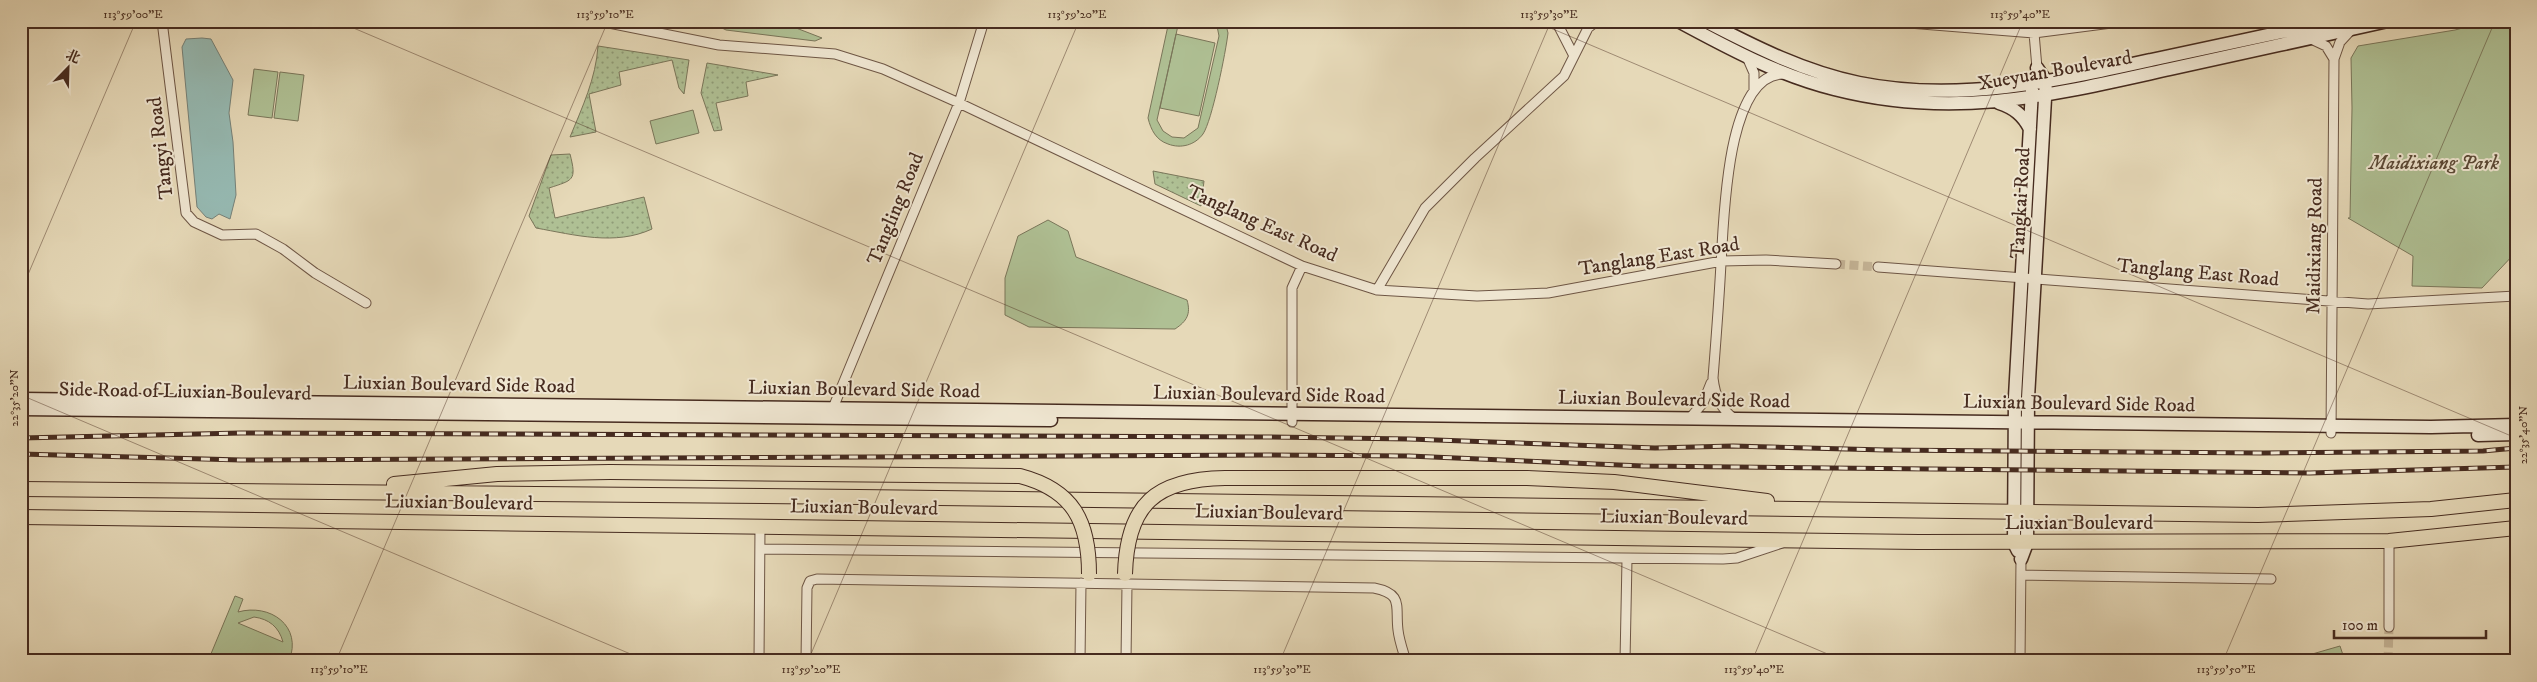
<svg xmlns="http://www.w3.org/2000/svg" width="2537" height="682" font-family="'IM FELL DW Pica','Noto Serif SC',serif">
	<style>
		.grass { fill: url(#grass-dots); stroke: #7a765a }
		.green { fill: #afc094; stroke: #7a765a; fill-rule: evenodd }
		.water { fill: #96bab3; stroke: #768178 }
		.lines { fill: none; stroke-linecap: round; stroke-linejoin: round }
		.street-tunnel { stroke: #c6b699; stroke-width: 9; stroke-dasharray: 9 4.5; stroke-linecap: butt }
		.street-casing { stroke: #6e5645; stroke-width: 11 }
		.secondary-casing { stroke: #462b1f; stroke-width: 15 }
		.primary-casing { stroke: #462b1f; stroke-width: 16 }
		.street { stroke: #efe6d1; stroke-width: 9 }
		.secondary { stroke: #efe6d1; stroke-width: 12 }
		.primary { stroke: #e6d9b8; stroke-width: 14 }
		.rail-casing { stroke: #462b1f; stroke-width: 5 }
		.rail { stroke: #efe6d1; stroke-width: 3; stroke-dasharray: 9; stroke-linecap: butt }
		.primary-bridge-casing { stroke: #462b1f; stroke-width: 16; stroke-linecap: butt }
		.primary-bridge { stroke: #e6d9b8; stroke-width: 14 }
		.ticks { fill: none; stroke: #462b1f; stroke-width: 1; stroke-opacity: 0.45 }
		.labels { text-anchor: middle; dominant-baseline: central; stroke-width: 4; stroke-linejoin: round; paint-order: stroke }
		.street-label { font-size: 20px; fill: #462b1f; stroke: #efe6d1 }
		.park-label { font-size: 20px; font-style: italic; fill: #5b4936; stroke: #efe6d1 }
		.neatline { fill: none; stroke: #462b1f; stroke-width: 2 }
		.ticks-label { font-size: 12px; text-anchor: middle; fill: #462b1f }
	</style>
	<defs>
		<pattern id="grass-dots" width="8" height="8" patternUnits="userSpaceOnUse" patternTransform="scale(1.25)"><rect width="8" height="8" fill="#afc094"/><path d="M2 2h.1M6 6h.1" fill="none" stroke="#909c78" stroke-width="1.8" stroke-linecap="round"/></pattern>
	</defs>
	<rect width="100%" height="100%" fill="#e6d9b8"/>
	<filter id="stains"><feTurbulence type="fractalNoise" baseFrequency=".004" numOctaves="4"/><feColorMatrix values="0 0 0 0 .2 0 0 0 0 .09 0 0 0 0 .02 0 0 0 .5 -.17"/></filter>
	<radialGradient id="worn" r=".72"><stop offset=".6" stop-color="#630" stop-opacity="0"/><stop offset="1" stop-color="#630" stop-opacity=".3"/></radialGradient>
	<path class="grass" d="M598,46L689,60L684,94L679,88L672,60L619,72L621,85L589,94L596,132L570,137C582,108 596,78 598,46Z
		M707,63L778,75L746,82L748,96L716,103L722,130L714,131L701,93Z
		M570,154C577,181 573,180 549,188L555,218L644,197L652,229C615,246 575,235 536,228L529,216L551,155Z
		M1153,171L1204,181L1201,206L1155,184Z"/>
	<path class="green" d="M717,21H778L822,38L815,41L726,30L716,25Z
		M1169,21H1179L1157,120L1163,131L1172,137L1184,138L1198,128L1219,36L1216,21H1225L1228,33C1226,51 1212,121 1203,134C1195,145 1181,149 1168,144C1156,140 1151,130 1148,118Z
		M2489,21H2516V252L2482,288L2412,286L2413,256L2348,218H2350L2352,108L2351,58L2358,46L2455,30Z
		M1176,34L1215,43L1199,116L1160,108Z
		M254,69L278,72L272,118L248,115Z
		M280,72L304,75L298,121L274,118Z
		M693,110L699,133L656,144L650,121Z
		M1048,220L1068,231L1076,257L1187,300C1191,314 1187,321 1175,329L1029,327L1005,315V278L1018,236Z
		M235,596L243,599L238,612C270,603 303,626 289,661H208ZM254,617C269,619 279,627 283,642L238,623Z
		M2340,646L2345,661H2295V659Z"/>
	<path class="water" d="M202,38L211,39L233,80L229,113L233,142L236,195L230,219L219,214L212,219L206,217L197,207L182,47L186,39Z"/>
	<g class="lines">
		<path class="street-tunnel" d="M1836,264L1878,267
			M2388,661L2389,627"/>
		<g class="street-casing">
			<path id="street" d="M162,21L186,213L194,222L222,235L256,234L283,249L315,273L366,303
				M599,21L719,45L835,54L883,69L959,103L1302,266L1377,290L1477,296L1548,293L1722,261L1766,260L1836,264
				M1556,21L1574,56
				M1884,21L2034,33L2127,21
				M2034,33L2037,68
				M2311,39L2326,46L2334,59
				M1747,57L1754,73V91
				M1878,267L2368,304L2516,296
				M1377,290L1425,208L1475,158L1564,76L1588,28L1597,21
				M833,408L959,103L984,21
				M1690,418L1703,403L1711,383
				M1735,419C1720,409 1715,395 1713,378C1716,340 1719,302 1721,263C1724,224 1725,71 1785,74
				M1292,422V288L1302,266
				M2331,433L2334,59L2340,42L2352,29
				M760,549L1723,559L1737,558L1782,543
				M2021,575L2271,579
				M2389,627V541
				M759,661L760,527
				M806,661L807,588L810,581L817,579L1374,588C1404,594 1395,606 1398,630C1399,640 1403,651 1406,661
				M1080,661L1081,583
				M1126,661L1127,584
				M1625,661L1627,559
				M2020,661L2021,559"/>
		</g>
		<g class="secondary-casing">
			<path id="secondary" d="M1678,21C1728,48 1778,75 1834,89C1955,120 2052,95 2170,69C2243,53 2315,37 2388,21
				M1705,21C1755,47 1805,72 1859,83C1957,103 2056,81 2151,60C2212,47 2272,34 2333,21
				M1999,103C2014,108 2023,115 2030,129
				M21,399L2431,427L2516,425
				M21,409L1051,420
				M2478,435L2516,434
				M2018,551L2014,543L2015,397L2032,90
				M2021,559L2027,543L2028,398L2046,81L2037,68"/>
		</g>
		<g class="primary-casing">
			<path id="primary" d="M1527,478L1614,482L1767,501
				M394,484L497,474L610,472
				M21,489L859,497L2258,515L2431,509L2516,500
				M21,517L1919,542L2389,541L2516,528"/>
		</g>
		<use href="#street" class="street"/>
		<use href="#secondary" class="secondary"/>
		<use href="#primary" class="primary"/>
		<g class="rail-casing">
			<path id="rail" d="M21,438L241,433L1271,437L1409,439L1655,448L1733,446L1885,450L2263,453L2483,451L2516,448
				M21,454L241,460L1270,455L1409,456L1643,466L2310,473L2516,467"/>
		</g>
		<use href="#rail" class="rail"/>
		<g class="primary-bridge-casing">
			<path id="primary-bridge" d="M610,472L1020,476C1073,490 1089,521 1089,574
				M1125,574C1127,504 1156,479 1225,478H1527"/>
		</g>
		<use href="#primary-bridge" class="primary-bridge"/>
	</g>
	<path class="ticks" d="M337,21L1844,661M1534,21L2516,438M21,291L136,21M21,395L647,661M336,661L608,21M808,661L1079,21M1280,661L1551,21M1752,661L2023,21M2223,661L2495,21"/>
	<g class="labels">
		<g class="street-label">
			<text transform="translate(2055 71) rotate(-10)">Xueyuan Boulevard</text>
			<text transform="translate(161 148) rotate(-97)">Tangyi Road</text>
			<text transform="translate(2021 203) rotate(-87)">Tangkai Road</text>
			<text transform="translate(896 209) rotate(-68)">Tangling Road</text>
			<text transform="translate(1262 224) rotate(24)">Tanglang East Road</text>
			<text transform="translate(2315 246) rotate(-89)">Maidixiang Road</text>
			<text transform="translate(1659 257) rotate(-9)">Tanglang East Road</text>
			<text transform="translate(2198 273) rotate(5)">Tanglang East Road</text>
			<text transform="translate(459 385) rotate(1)">Liuxian Boulevard Side Road</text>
			<text transform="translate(864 390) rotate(1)">Liuxian Boulevard Side Road</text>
			<text transform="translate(185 392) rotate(1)">Side Road of Liuxian Boulevard</text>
			<text transform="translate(1269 395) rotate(1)">Liuxian Boulevard Side Road</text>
			<text transform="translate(1674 400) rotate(1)">Liuxian Boulevard Side Road</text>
			<text transform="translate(2079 404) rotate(1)">Liuxian Boulevard Side Road</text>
			<text transform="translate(459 503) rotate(1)">Liuxian Boulevard</text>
			<text transform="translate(864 508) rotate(1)">Liuxian Boulevard</text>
			<text transform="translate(1269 513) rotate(1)">Liuxian Boulevard</text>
			<text transform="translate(1674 518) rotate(1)">Liuxian Boulevard</text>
			<text x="2079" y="523">Liuxian Boulevard</text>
		</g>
		<g class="park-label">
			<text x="2434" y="163">Maidixiang Park</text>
		</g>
	</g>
	<rect width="2537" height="682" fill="none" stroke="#e6d9b8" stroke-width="55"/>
	<g transform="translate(68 68) rotate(23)" stroke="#efe6d1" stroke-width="4" paint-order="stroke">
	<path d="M0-4L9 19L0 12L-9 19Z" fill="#462b1f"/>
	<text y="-8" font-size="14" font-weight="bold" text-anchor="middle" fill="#462b1f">北</text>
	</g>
	<path d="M2334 630v8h152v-8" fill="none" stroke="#462b1f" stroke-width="2.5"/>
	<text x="2342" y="630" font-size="15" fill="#462b1f" stroke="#efe6d1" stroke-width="4" paint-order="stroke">100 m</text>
	<rect x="28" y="28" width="2482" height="626" class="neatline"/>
	<g class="ticks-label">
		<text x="133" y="18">113°59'00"E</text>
		<text x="605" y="18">113°59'10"E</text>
		<text x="1077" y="18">113°59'20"E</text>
		<text x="1549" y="18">113°59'30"E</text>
		<text x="2020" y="18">113°59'40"E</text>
		<text transform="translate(14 398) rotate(-90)" y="4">22°35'20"N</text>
		<text transform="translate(2523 435) rotate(-90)" y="4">22°35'40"N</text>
		<text x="339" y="673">113°59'10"E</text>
		<text x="811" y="673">113°59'20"E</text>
		<text x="1282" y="673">113°59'30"E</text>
		<text x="1754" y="673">113°59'40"E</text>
		<text x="2226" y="673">113°59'50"E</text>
	</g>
	<rect width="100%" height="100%" filter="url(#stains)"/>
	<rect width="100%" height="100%" fill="url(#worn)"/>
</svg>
